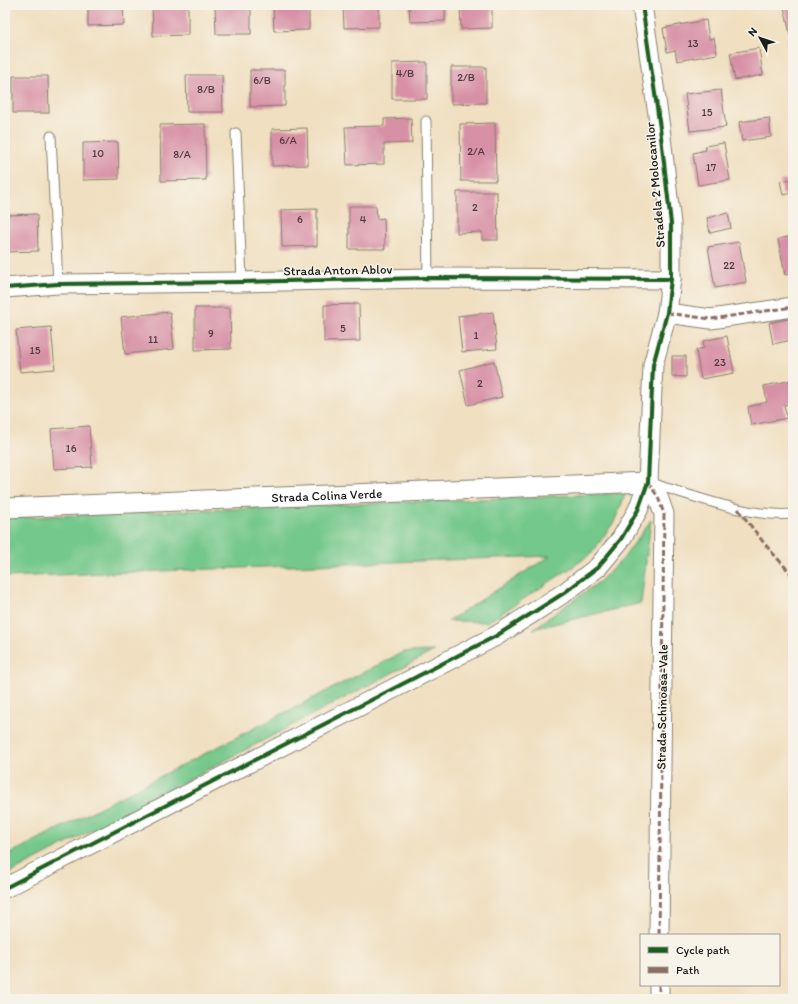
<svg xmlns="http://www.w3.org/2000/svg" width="798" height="1004" font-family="Itim,sans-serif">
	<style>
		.green { fill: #75c88b; stroke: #487254 }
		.building { fill: #d790a6 }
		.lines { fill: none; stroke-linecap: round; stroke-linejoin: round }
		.lane-casing { stroke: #867e6e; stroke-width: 11 }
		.street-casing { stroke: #867e6e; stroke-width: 21 }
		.lane { stroke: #fff; stroke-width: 9 }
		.street { stroke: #fff; stroke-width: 19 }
		.quiet { stroke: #8d6e63; stroke-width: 3; stroke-dasharray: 6 3; stroke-linecap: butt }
		.cycleway-casing { stroke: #f7f3e8; stroke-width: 6 }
		.cycleway { stroke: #1b5e20; stroke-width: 4 }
		.labels { text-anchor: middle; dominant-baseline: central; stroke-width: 3; stroke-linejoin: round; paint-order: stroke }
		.number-label { font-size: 11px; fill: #4b393e }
		.street-label { font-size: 13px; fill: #1c1c1c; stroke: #f7f3e8 }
	</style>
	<rect width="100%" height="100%" fill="#f7f3e8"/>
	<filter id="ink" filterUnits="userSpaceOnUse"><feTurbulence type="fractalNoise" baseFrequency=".025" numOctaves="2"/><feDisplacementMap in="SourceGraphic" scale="8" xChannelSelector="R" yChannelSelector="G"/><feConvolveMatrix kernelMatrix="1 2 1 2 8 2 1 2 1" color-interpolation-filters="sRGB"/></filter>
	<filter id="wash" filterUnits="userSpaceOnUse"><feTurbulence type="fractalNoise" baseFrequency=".012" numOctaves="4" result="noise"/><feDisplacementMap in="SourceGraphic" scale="16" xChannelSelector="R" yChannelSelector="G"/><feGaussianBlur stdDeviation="0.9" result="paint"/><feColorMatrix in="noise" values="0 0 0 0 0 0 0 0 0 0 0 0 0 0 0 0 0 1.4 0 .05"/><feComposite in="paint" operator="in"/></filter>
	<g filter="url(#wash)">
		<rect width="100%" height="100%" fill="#f0dfc0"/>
		<path class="green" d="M626,493L614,522L592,553L574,566L488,622L448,621L550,556L5,577V518Z
			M651,520L641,603L533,629L599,582L623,559Z
			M434,651L5,876V856L403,652Z"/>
		<g id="blocks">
			<path class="building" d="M88,5H123L124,25L88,26Z
				M152,5H188V35L153,36Z
				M215,5H251V34H216Z
				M273,5H309V30L274,31Z
				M343,5H379V27L344,28Z
				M409,5H445V21L410,22Z
				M460,5H492V28L461,29Z
				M792,5H793L792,43L784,7Z
				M706,20L709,39L714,38L717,54L677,61L675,50L667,52L663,28Z
				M759,48L763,75L735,80L730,53Z
				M427,62V99H392V63Z
				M451,67H486V103L451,104Z
				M250,70H285V106L250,107Z
				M186,75H222L223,112H187Z
				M13,76H48L49,113H13Z
				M721,90L726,127L690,131L685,94Z
				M411,118L412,143L384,144V164L347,165L345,127L384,126V119Z
				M769,118L771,137L742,141L739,122Z
				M495,123L496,181H461L460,124Z
				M205,124L206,180L161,181L160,125Z
				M307,128L308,165L272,166V129Z
				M118,142L119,179L83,180V143Z
				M724,143L730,180L698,185L693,153L706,150L705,146Z
				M793,179V193L783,195L780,181Z
				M457,192H497L498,240H482V232L457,233Z
				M349,206H376L377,219L384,218L385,249H349Z
				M317,209V246L282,247L281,210Z
				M728,213L731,228L710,233L707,218Z
				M37,214L38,251L6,252L5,215Z
				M793,236V273L785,275L778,239Z
				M739,242L746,282L715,288L708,247Z
				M359,304L360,341L324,342V305Z
				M195,308H230L231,349L195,350Z
				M170,312L174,349L125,354L121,317Z
				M493,312L497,349L462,352L458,316Z
				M788,319L792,340L773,344L769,323Z
				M51,327L55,369L20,372L16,330Z
				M727,336L734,373L701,379L696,350L704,348L703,341Z
				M672,356H686V377L672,376Z
				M494,361L502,397L468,405L460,370Z
				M793,380V403L784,405L787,418L751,425L748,407L767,402L764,386Z
				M89,426L92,467L54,469L51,429Z"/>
		</g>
	</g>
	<g filter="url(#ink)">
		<use href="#blocks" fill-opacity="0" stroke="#867e6e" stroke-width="1"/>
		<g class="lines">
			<g class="lane-casing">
				<path id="lane" d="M426,121L428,278
					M236,133L242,282
					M51,136L58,284
					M651,483C693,496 750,518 793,514"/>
			</g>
			<g class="street-casing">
				<g id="street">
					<path d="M5,288L58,284L242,282L428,278L671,279"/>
					<path d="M667,313L711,319L793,307"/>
					<path d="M648,482L658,497L664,514L659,935"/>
					<path id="s1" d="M5,508L648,482"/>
					<path d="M5,888L496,636L564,593L598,567L621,539L638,510L648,482L653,365L667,313L671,279V224L660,128L642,5"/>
					<path d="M659,985V999"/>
				</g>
			</g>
			<use href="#lane" class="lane"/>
			<use href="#street" class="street"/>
			<path class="quiet" d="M667,313L711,319L793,307
				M648,482L658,497L664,514L659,935
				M738,509L764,543L793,576
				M659,985V999"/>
			<g class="cycleway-casing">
				<path id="cycleway" d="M5,288L58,284L242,282L428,278L671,279
					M5,888L496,636L564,593L598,567L621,539L638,510L648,482L653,365L667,313L671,279V224L660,128L642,5"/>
			</g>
			<use href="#cycleway" class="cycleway"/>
		</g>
	</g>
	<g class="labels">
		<g class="number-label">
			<text x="693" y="43">13</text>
			<text x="405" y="73">4/B</text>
			<text x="466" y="77">2/B</text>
			<text x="262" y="80">6/B</text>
			<text x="206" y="89">8/B</text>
			<text x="707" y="112">15</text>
			<text x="288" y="140">6/A</text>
			<text x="476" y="151">2/A</text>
			<text x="98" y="153">10</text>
			<text x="182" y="154">8/A</text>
			<text x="711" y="167">17</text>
			<text x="475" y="207">2</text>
			<text x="300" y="219">6</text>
			<text x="363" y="219">4</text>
			<text x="729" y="265">22</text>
			<text x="343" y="328">5</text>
			<text x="211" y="333">9</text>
			<text x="476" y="335">1</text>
			<text x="153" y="339">11</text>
			<text x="35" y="350">15</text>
			<text x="720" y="362">23</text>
			<text x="480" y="383">2</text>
			<text x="71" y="448">16</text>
		</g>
		<g class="street-label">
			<text transform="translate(655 185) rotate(-95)">Stradela 2 Molocanilor</text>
			<text transform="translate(338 270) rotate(-1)">Strada Anton Ablov</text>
			<text stroke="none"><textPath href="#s1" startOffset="322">Strada Colina Verde</textPath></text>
			<text transform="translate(662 707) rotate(-89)">Strada Schinoasa-Vale</text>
		</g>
	</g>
	<rect width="798" height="1004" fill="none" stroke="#f7f3e8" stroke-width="20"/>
	<rect x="640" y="934" width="140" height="52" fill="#f7f3e8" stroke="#9f9d96"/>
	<rect x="648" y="947" width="20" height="6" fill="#1b5e20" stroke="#9f9d96"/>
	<text x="676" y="954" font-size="12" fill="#1c1c1c">Cycle path</text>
	<rect x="648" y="967" width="20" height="6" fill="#8d6e63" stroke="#9f9d96"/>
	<text x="676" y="974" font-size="12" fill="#1c1c1c">Path</text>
	<g transform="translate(760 38) rotate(310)" stroke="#f7f3e8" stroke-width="3" paint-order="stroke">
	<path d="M0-3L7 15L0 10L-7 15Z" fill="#1c1c1c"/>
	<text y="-6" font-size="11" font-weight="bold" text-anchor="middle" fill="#1c1c1c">N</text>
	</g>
</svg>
